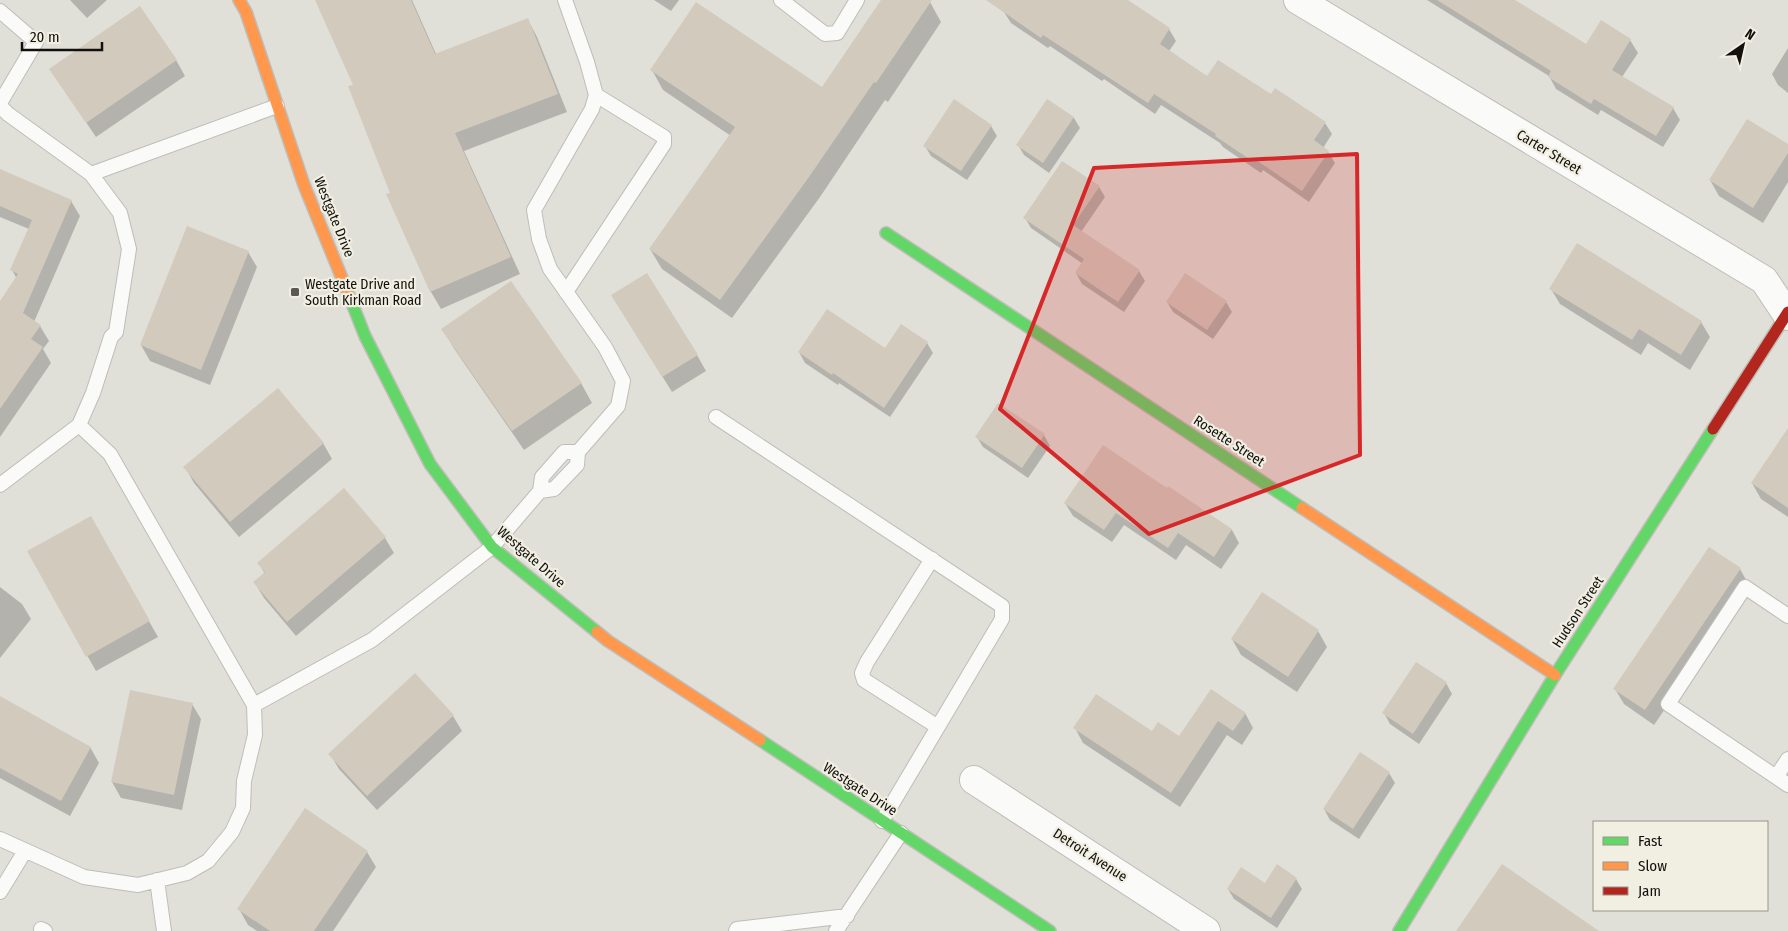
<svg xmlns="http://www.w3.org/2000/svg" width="1788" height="931" font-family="'Fira Sans Condensed',sans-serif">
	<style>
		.shadow { fill: #0003 }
		.building { fill: #d3cabe }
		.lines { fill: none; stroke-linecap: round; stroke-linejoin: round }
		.lane-casing { stroke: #bebdb8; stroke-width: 16 }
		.street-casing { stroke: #bebdb8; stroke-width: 30 }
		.fast-casing { stroke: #bebdb8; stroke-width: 14 }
		.slow-casing { stroke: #bebdb8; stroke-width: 14 }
		.jam-casing { stroke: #bebdb8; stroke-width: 14 }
		.lane { stroke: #fafaf9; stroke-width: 14 }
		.street { stroke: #fafaf9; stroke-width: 28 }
		.fast { stroke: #63d668; stroke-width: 11 }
		.slow { stroke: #ff974d; stroke-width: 11 }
		.jam { stroke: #b3261e; stroke-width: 11 }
		.marked { fill: #d62828; fill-opacity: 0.2; stroke: #d62828; stroke-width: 4; stroke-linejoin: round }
		.poi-dot { fill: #595853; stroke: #f1efe2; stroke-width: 2 }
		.labels { text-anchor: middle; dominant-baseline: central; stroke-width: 4.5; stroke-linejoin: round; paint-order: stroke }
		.street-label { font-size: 14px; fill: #11100c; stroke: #f1efe2 }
		.poi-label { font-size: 14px; fill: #11100c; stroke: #f1efe2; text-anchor: start }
	</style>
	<rect width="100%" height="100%" fill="#e0dfd8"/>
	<path class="shadow" d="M70,0H107L87,18Z
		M316,0H412L436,54L528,20L537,37L567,112L464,151L520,274L441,309L431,292L388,195L391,193L355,85Z
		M654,0H679L671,11Z
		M882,0H927L930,2L941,22L888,102L885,100L820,197L732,318L662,269L650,249L731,136L663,90L652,70L822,89Z
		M1012,0H1120L1148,15L1169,29L1176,41L1169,51L1208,78L1271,96L1325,123L1332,134L1323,148L1328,152L1335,163L1309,202L1263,170L1261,173L1223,147L1220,143L1161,105L1155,114L1104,79L1102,81L1050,46L1048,48L1011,23L1004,12Z
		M1427,0H1513L1587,45L1602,22L1630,40L1638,53L1622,77L1673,108L1680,120L1663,147L1601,110L1598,115L1556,89L1549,76Z
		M1788,48V93L1778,85L1772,74Z
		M176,60L185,76L96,137L50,69Z
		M1048,100L1074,118L1080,128L1049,173L1024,155L1018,145Z
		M991,126L997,136L967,180L931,156L925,146Z
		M1788,146V182L1763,223L1719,196L1710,180Z
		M0,170L71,201L80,216L34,322L40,326L49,341L43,349L51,363L0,437V303L17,279L12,270L29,229L0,217Z
		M1099,187L1105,197L1081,232L1139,271L1145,281L1124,312L1082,284L1076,273L1083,264L1031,228L1025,218Z
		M248,252L257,267L210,385L150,361L141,345Z
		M1551,289L1701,322L1710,337L1690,370L1648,343L1641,355L1560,304Z
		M1167,302H1226L1232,312L1213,339L1173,312Z
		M622,311L697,355L706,371L672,392Z
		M443,330L581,383L592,403L524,450L455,350Z
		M927,343L933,353L890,417L839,383L838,385L805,363L799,352L885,349Z
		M1788,430V517L1761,499L1752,483Z
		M1044,435L1050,446L1028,478L983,447L977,437Z
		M323,443L332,459L239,537L194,483L185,467Z
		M344,490L385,538L394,553L296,636L264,598L255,583L265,574L259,563Z
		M1065,503L1232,530L1239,543L1221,569L1186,545L1176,560L1124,525L1112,542L1073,516Z
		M90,518L158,637L96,671L28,552Z
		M1740,569L1749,585L1654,725L1624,704L1615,689Z
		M0,587L22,604L31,619L0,658Z
		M1263,594L1318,631L1327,647L1297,692L1241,655L1232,639Z
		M1417,663L1446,683L1452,694L1419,744L1390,724L1384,713Z
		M1211,691L1245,713L1253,728L1242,745L1227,735L1180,807L1083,743L1075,728L1152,733L1179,738Z
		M0,698L90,747L99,763L70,816L0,778Z
		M192,704L201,719L182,810L121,798L112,782Z
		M453,716L462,731L377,810L339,769L330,754Z
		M1360,754L1389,773L1395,783L1359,839L1330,820L1324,809Z
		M367,852L376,867L333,931H257L248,925L239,909Z
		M1278,866L1296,879L1302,889L1277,928L1234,899L1228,889L1265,884Z"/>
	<path class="building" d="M315,0H411L435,54L528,18L558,94L455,133L511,257L430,292L386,194L390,193L348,86L353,85Z
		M881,0H932L876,83L874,82L809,177L720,300L649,249L735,127L650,70L696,2L822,87Z
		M986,0H1128L1170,28L1160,44L1207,76L1218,60L1271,94L1275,88L1326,122L1314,140L1329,151L1302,191L1256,160L1254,162L1215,136L1216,134L1154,94L1148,103L1043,35L1041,38Z
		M1437,0H1515L1586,44L1601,20L1631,39L1612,70L1674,107L1656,136L1594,99L1591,104L1548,77L1551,71Z
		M140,6L177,60L86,123L49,69Z
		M954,99L992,125L961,171L923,146Z
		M1047,99L1074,117L1043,163L1016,145Z
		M1747,119L1788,144V153L1753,208L1709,180Z
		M1062,161L1100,186L1073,225L1140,270L1118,302L1075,273L1084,259L1023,218Z
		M0,169L72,200L23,313L41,325L31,339L43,347L0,409V301L18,274L10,270L32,220L0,206Z
		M187,226L249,251L201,370L140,345Z
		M1577,243L1702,321L1681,355L1639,329L1632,340L1549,289Z
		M647,273L698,355L662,377L611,295Z
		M1185,273L1227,301L1207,330L1166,302Z
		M511,281L582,383L512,431L441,329Z
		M827,309L885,348L901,324L928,342L884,408L833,373L832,375L798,352Z
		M278,388L324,443L230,522L183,467Z
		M998,403L1045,434L1022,468L975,437Z
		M1788,428V508L1751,483Z
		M1103,445L1167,488L1168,486L1232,529L1214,557L1178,533L1168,548L1116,513L1104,530L1064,503Z
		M344,488L386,537L287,622L253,582L265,572L257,563Z
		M91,516L150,621L86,657L27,551Z
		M1709,547L1741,568L1645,710L1613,689Z
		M1262,592L1319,630L1288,677L1231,639Z
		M1416,662L1447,682L1413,734L1382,713Z
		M415,673L454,715L367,796L328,754Z
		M1211,689L1246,713L1233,731L1218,721L1171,793L1073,728L1096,694L1152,731L1158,722L1179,736Z
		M130,690L193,703L174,795L111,782Z
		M0,696L91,747L61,801L0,768Z
		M1360,752L1390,772L1353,829L1323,809Z
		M305,808L368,851L314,931H270L237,909Z
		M1277,864L1297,878L1271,918L1227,889L1241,867L1265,883Z
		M1502,864L1599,931H1456Z"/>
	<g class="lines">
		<g class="lane-casing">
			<path id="lane" d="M781,0L825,34L837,33L857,0
				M0,11L36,42L0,103
				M0,106L8,114L91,174L120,213L129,249L116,332L111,337L93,393L79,425L110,454L254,705L255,735L244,781L243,808L232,832L208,861L187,873L138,885L84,877L0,839
				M91,174L277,106
				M566,292L664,144V137L596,95
				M716,417L1002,606V619L882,821
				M0,485L79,425
				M540,491L554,489L577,465L578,452L618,406L623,381L605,347L550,269L539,239L534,210L592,109L596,95L587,62L565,0
				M932,559L867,662L862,673L864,680L938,727
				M1788,616L1745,587L1668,704L1788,785
				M254,705L372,640L492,547L540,491L542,477L564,452H578
				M1776,777L1788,759
				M157,880L164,931
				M0,892L25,851
				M41,929L45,931
				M736,931L737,929L847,916
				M836,931L901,833"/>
		</g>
		<g class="street-casing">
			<path id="street" d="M1298,0L1764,280L1788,316
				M974,780L1206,931"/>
		</g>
		<g class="fast-casing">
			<path id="fast" d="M886,233L1302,508
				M348,293L365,336L430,464L492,547L597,632
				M760,740L1050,931
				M1399,931L1555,675L1713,429"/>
		</g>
		<g class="slow-casing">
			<path id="slow" d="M239,0L246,12L304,185L348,293
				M1302,508L1555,675
				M597,632L608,641L760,740"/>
		</g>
		<g class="jam-casing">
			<path id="jam" d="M1713,429L1788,312"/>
		</g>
		<use href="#lane" class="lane"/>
		<use href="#street" class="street"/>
		<use href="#fast" class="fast"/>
		<use href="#slow" class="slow"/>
		<use href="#jam" class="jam"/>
	</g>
	<path class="marked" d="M1357,154L1360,455L1149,534L1000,409L1094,168Z"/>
	<rect class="poi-dot" x="290" y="287" width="10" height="10" rx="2.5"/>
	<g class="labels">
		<g class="street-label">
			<text transform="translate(1549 152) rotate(31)">Carter Street</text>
			<text transform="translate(334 217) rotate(68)">Westgate Drive</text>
			<text transform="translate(1229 441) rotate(33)">Rosette Street</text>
			<text transform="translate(531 557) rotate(41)">Westgate Drive</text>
			<text transform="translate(1578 612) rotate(-57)">Hudson Street</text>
			<text transform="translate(860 789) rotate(33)">Westgate Drive</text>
			<text transform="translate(1090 855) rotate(33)">Detroit Avenue</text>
		</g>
		<g class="poi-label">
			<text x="305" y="284">Westgate Drive and<tspan x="305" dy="16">South Kirkman Road</tspan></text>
		</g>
	</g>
	<rect x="1593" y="821" width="175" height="90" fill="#f1efe2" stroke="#97968c"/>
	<rect x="1603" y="837" width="25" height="8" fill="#63d668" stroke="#97968c"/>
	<text x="1638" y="846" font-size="15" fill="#11100c">Fast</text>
	<rect x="1603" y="862" width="25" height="8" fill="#ff974d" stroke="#97968c"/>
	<text x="1638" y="871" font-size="15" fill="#11100c">Slow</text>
	<rect x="1603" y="887" width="25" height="8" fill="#b3261e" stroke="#97968c"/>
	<text x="1638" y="896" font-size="15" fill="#11100c">Jam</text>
	<g transform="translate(1743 45) rotate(34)" stroke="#f1efe2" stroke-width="4" paint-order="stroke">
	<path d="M0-4L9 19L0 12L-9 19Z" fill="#11100c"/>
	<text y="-8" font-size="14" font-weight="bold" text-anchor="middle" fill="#11100c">N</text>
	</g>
	<path d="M22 42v8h80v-8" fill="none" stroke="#11100c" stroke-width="2.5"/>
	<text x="30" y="42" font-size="15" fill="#11100c" stroke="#f1efe2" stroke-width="4" paint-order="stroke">20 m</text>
</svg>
